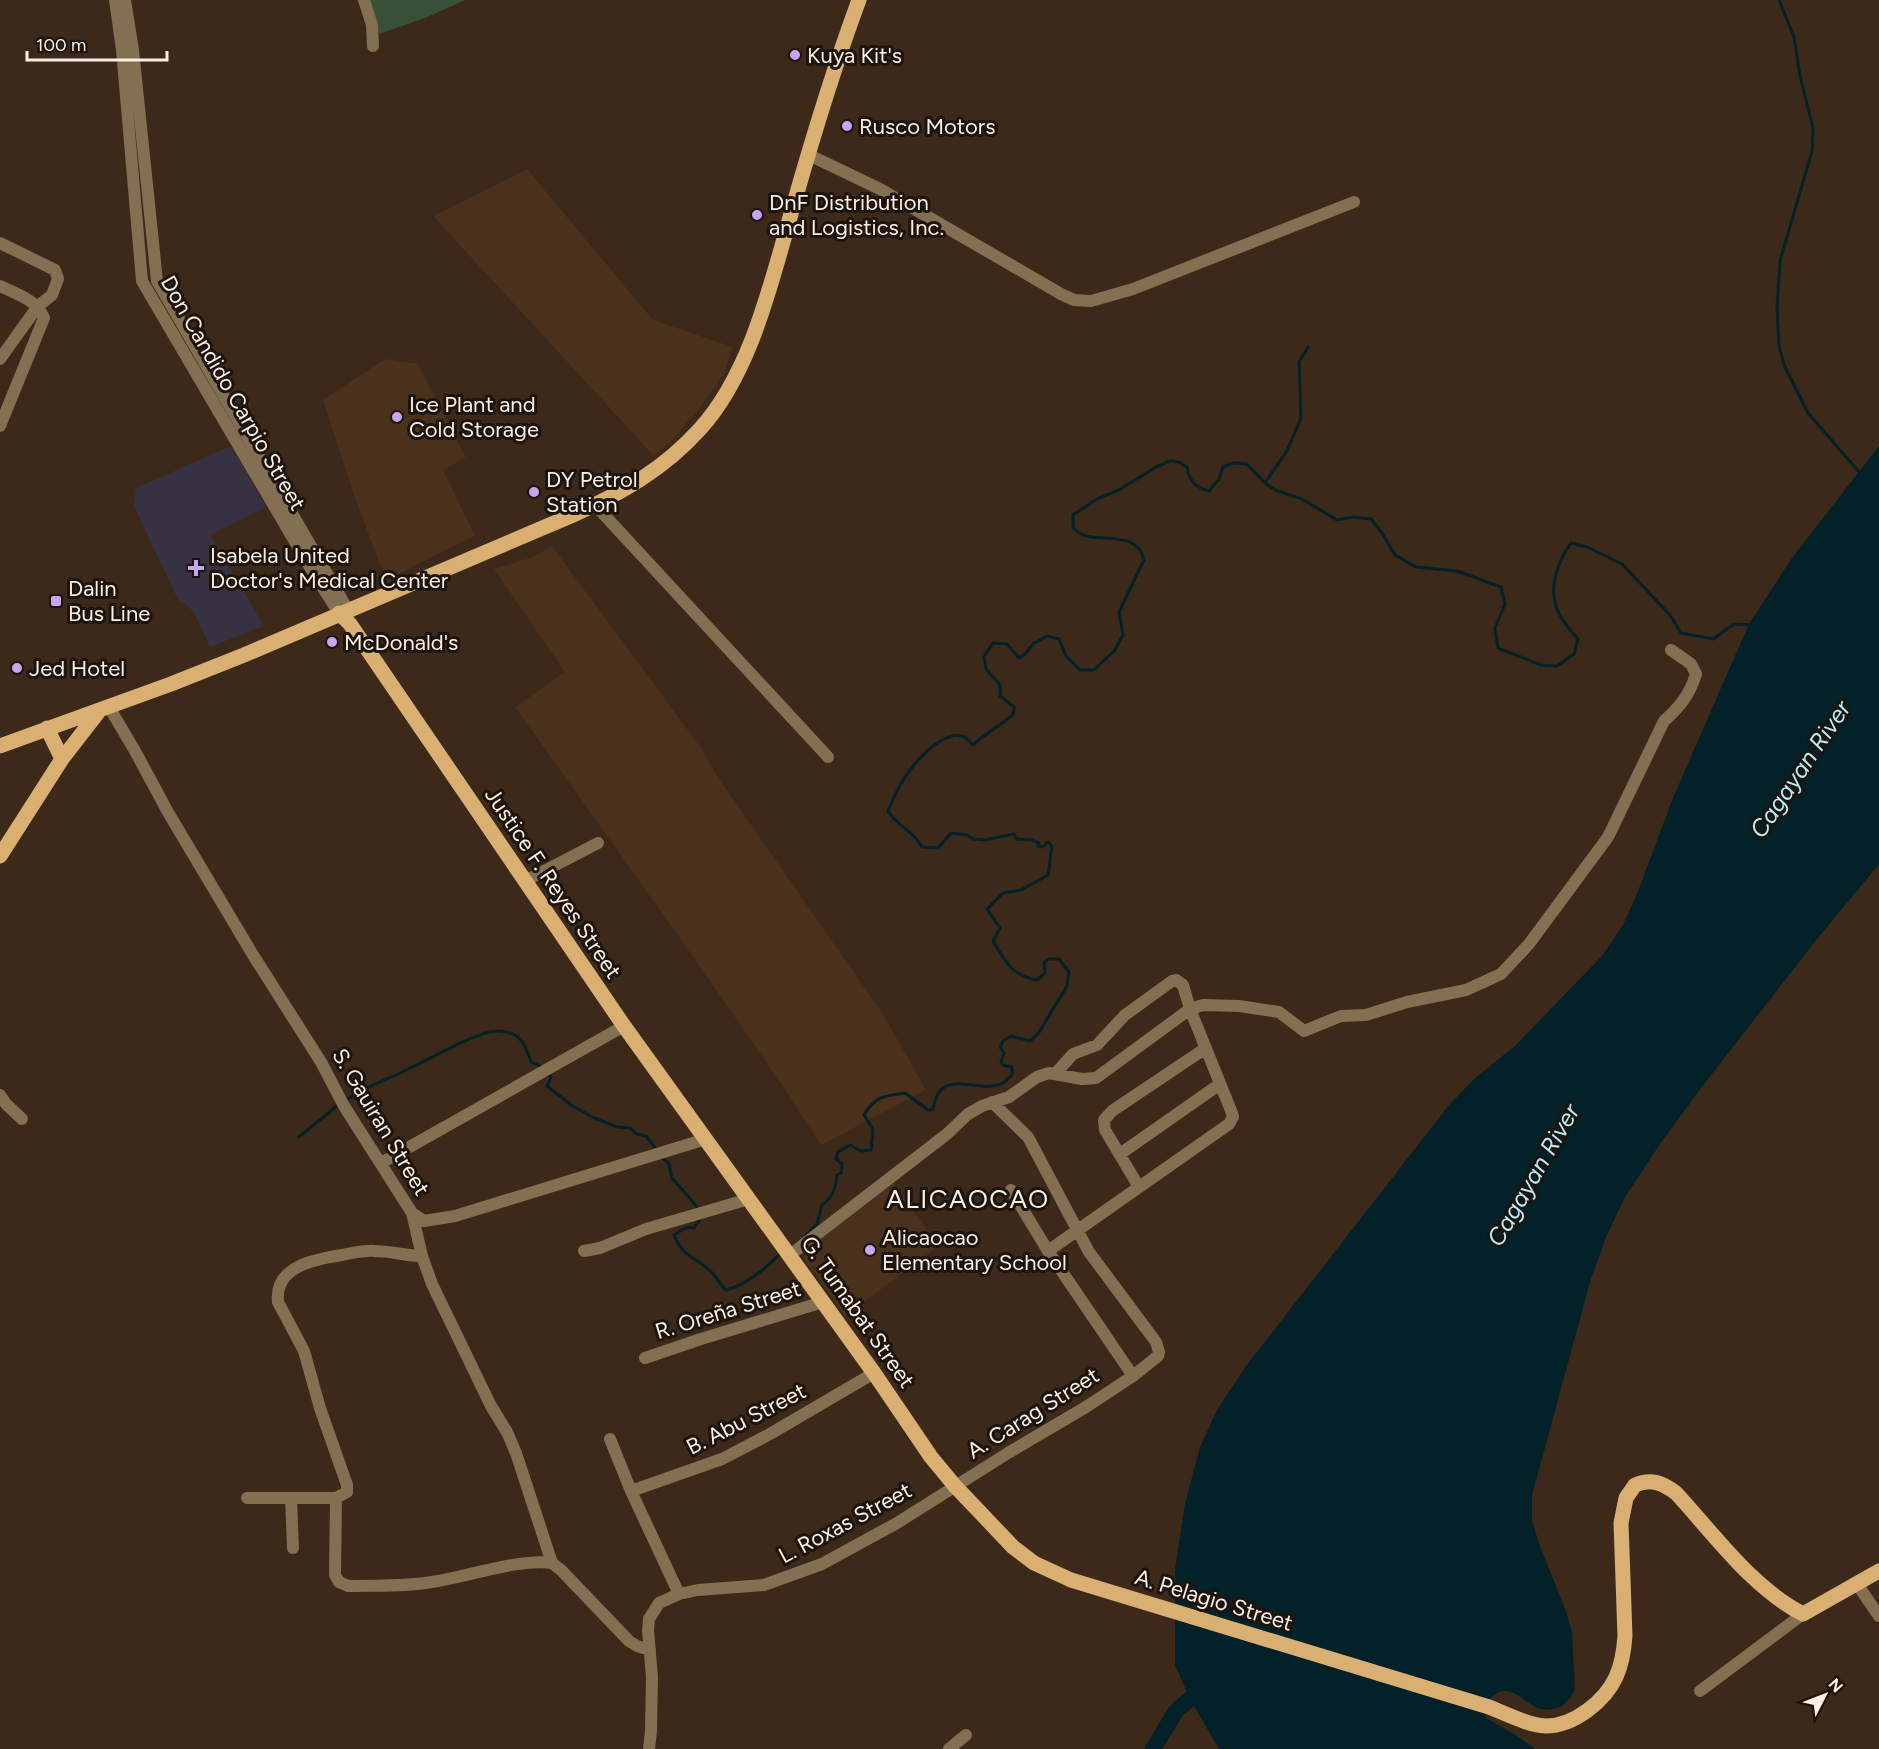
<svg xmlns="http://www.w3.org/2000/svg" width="1879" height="1749" font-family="Figtree,sans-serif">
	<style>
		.built { fill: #49311c }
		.medical { fill: #373243 }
		.green { fill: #395038 }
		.water { fill: #022129 }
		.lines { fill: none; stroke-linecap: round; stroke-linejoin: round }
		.stream { stroke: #022129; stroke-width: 3 }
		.river { stroke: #022129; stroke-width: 16 }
		.minor { stroke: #836f52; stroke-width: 12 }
		.major { stroke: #daaf72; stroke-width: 15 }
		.poi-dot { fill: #c6a6f0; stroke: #1c140d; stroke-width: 2 }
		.labels { text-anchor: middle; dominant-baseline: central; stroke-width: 6; stroke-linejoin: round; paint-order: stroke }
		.poi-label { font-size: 22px; fill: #fcefe5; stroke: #1c140d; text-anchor: start }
		.street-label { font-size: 22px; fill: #fcefe5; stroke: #1c140d }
		.water-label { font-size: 24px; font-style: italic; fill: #b4eefe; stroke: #1c140d }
		.quarter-label { font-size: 26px; letter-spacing: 1.5px; fill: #fcefe5; stroke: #1c140d }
	</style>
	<rect width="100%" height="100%" fill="#3c2919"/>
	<path class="built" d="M527,169L653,320L733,347L724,373L702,405L674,438L654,456L433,216Z
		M385,359L418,364L466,457L443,470L475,536L394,576L381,567L355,498L323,400Z
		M552,546L701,748L721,782L883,1014L926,1090L821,1145L780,1082L689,951L515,707L565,672L494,569L533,557Z
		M893,1183L939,1246L845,1316L801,1254Z"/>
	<path class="medical" d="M231,446L266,507L210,535L264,626L210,647L194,612L184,603L179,602L134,506L136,488Z"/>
	<path class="green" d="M368,0H465L425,18L379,34Z"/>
	<path class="water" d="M1879,446V864L1817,939L1701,1088L1660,1144L1625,1197L1606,1237L1590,1282L1532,1495V1520L1539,1544L1566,1611L1572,1633L1575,1688C1570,1704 1555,1714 1538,1708C1523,1702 1509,1681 1492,1697C1487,1702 1484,1711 1486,1718L1519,1737L1535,1749H1219L1190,1699L1175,1665V1569L1185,1504L1200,1447L1218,1408L1246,1366L1449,1105L1475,1078L1515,1046L1602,956L1623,925L1637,894L1673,798L1749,624L1792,558Z"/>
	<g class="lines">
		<path class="stream" d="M1779,0L1794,37L1800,76L1813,128L1812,151L1780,261L1777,307L1779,345L1784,365L1808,413L1860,473
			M1265,483L1287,451L1301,418L1299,362L1308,347
			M546,1072L551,1077L547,1086L571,1105L594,1118L617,1127L630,1128L637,1134L646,1136L656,1149
			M346,1100C366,1086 387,1080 408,1069C429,1060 477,1031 497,1031C520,1031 525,1043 531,1062L542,1067
			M299,1137L338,1105
			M662,1157L669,1164L672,1178L699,1209
			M701,1218L694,1228L687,1227L674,1235C684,1260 699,1257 714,1275C718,1280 721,1285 726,1290C747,1285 766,1268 781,1253
			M806,1235L817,1224L822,1205C832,1199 836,1187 837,1175L841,1173L842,1164L836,1159L838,1152L850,1145L861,1151L871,1150L873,1129L864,1115C876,1096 883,1096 905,1093L928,1110L933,1109C941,1065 975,1094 1001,1084C1005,1083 1009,1077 1012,1075V1067L1003,1065L1001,1062L1004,1053L1000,1047L1003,1041L1011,1036L1030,1041L1038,1034L1067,986L1069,972L1059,959H1048L1044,963L1045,973L1037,980C1012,976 1005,961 993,941L1000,928L987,909L1003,893L1021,890L1048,875L1052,846L1048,842L1043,847L1038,846L1039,843L1032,840L1016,839L1014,834L985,840L973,839L967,835L951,833L938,848L922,847C914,831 897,826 888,811C893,799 898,788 905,777C916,760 955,716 972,745L1013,715L1014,707L1000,696C1003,678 991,680 986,668C985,665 985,661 984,657L993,643L1007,644L1019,658L1025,654L1034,643L1047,636L1059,639L1066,656L1080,670H1094L1115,650L1123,635L1119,612L1144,560C1138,532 1106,541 1086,536C1081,535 1077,531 1073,528V515L1097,499L1117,491L1158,466L1170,461L1179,462L1187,467C1189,481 1195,487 1209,491L1219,479L1223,467L1233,463L1247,464L1265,483L1275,490L1302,499L1337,520L1354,517L1371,519L1382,533L1395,555L1416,567L1457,571L1501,587L1505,604L1495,628L1498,648L1541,665L1557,666L1574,654L1578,639C1569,629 1557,615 1555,602C1550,582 1560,558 1571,543L1587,547L1622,564L1670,615L1681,633L1713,639L1734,624L1753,625"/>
		<path class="river" d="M1153,1749L1176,1711L1190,1699L1210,1696"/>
		<path class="minor" d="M115,0L122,50L142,281L311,569L339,613
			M125,0L133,50L157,281L348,610
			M364,0L372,25L373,46
			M809,155L880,189L1061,294L1074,300L1091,301L1133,289L1354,202
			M0,243L55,270L58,279L52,295L38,306L0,359
			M0,286C17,294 37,300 44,318L0,426
			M595,505L828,757
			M109,707L135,751L169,814L253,955L321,1062L344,1106L412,1213L422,1256L432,1284L491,1406L507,1432L516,1453L552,1563L561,1570L629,1641L637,1646L650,1650
			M525,881L598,843
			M1055,1074L1073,1054L1097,1045L1125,1015L1172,981L1176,980L1183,985L1190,1009L1232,1113L1233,1117L1229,1124L1048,1251L1133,1376
			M0,1095L6,1104L22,1119
			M1120,1154L1220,1084
			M381,1163L624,1026
			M1139,1187L1105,1130L1104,1120L1112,1111L1206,1048
			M1011,1190L1048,1251
			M412,1213L424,1221L455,1216L706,1139
			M584,1251L600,1248L646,1229L749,1199
			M790,1255L947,1134L968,1114L982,1106L1009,1097L1037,1077L1049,1073L1082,1079L1096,1078L1190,1009L1203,1005L1239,1006L1279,1012L1304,1031L1341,1016L1366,1015L1407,1002L1466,990L1501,974L1529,944L1608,837L1664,721C1680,707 1690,694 1696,674L1691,664L1671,650
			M645,1358L701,1339L823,1302
			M610,1439L631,1491L679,1594
			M631,1491L722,1459L770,1434L874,1373
			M247,1498H336L335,1575L339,1582L348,1586C375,1585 405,1587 432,1582C466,1577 520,1558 552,1563
			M291,1498L293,1548
			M336,1498L347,1492V1485L320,1408L304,1351L278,1302C274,1266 316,1259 342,1255C353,1253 364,1250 375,1251C391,1251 406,1256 422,1256
			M1857,1584L1879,1616
			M1700,1691L1803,1614
			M649,1749L651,1731L652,1677L648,1630L649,1619L659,1603L679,1594L698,1590L764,1585L822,1564L897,1523L1008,1453L1086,1407L1133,1376L1158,1356L1159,1352L1156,1342L1089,1252L1028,1137L992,1102
			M949,1749L966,1735"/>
		<path class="major" d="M339,613L350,624L624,1026L874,1373L931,1457L955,1486L1013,1547L1034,1563L1071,1580L1489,1707C1507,1714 1527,1725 1546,1726C1574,1726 1605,1701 1616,1677C1622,1664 1624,1650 1625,1636L1621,1523L1626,1498L1635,1485C1651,1478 1663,1483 1676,1493C1714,1534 1752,1588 1803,1614L1879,1571
			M47,728L62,759
			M0,746L171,684L244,655L573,515C622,493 664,469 700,429C753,371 773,274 795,200C814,133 835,65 859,0
			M0,856L62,759L100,710"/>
	</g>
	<g class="poi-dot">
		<circle cx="795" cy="55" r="6"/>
		<circle cx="847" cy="126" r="6"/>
		<circle cx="757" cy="215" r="6"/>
		<circle cx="397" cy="417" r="6"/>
		<circle cx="534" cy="492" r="6"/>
		<path d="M193 559h6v6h6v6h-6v6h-6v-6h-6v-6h6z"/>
		<rect x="50" y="595" width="12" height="12" rx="3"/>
		<circle cx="332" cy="642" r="6"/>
		<circle cx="17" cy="668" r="6"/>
		<circle cx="870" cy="1250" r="6"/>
	</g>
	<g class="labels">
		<g class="poi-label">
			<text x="807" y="55">Kuya Kit's</text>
			<text x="859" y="126">Rusco Motors</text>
			<text x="769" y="202">DnF Distribution<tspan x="769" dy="25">and Logistics, Inc.</tspan></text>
			<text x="409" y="404">Ice Plant and<tspan x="409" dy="25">Cold Storage</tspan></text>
			<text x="546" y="479">DY Petrol<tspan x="546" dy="25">Station</tspan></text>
			<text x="210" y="555">Isabela United<tspan x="210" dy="25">Doctor's Medical Center</tspan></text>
			<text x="68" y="588">Dalin<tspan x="68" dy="25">Bus Line</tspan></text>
			<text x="344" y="642">McDonald's</text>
			<text x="29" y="668">Jed Hotel</text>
			<text x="882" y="1237">Alicaocao<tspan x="882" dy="25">Elementary School</tspan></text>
		</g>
		<g class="street-label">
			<text transform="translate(233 393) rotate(60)">Don Candido Carpio Street</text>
			<text transform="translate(553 883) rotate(56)">Justice F. Reyes Street</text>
			<text transform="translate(381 1122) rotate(59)">S. Gauiran Street</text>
			<text transform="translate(728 1310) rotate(-17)">R. Oreña Street</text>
			<text transform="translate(858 1312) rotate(55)">G. Tumabat Street</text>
			<text transform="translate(1033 1413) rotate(-32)">A. Carag Street</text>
			<text transform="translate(746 1419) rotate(-27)">B. Abu Street</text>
			<text transform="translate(845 1523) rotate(-28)">L. Roxas Street</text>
			<text transform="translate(1214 1600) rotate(17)">A. Pelagio Street</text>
		</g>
		<g class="water-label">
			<text transform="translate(1800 769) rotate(-56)">Cagayan River</text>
			<text transform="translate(1533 1175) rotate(-60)">Cagayan River</text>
		</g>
		<g class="quarter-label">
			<text x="968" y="1199">ALICAOCAO</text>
		</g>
	</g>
	<g transform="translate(1825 1695) rotate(48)" stroke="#1c140d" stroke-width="4.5" paint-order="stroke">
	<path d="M0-4.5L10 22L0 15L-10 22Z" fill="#fcefe5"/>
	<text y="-9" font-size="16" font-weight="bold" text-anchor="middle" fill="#fcefe5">N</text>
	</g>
	<path d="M27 51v9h140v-9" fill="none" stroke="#fcefe5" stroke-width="3"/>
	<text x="36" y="51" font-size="18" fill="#fcefe5" stroke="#1c140d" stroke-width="4.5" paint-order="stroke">100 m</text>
</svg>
